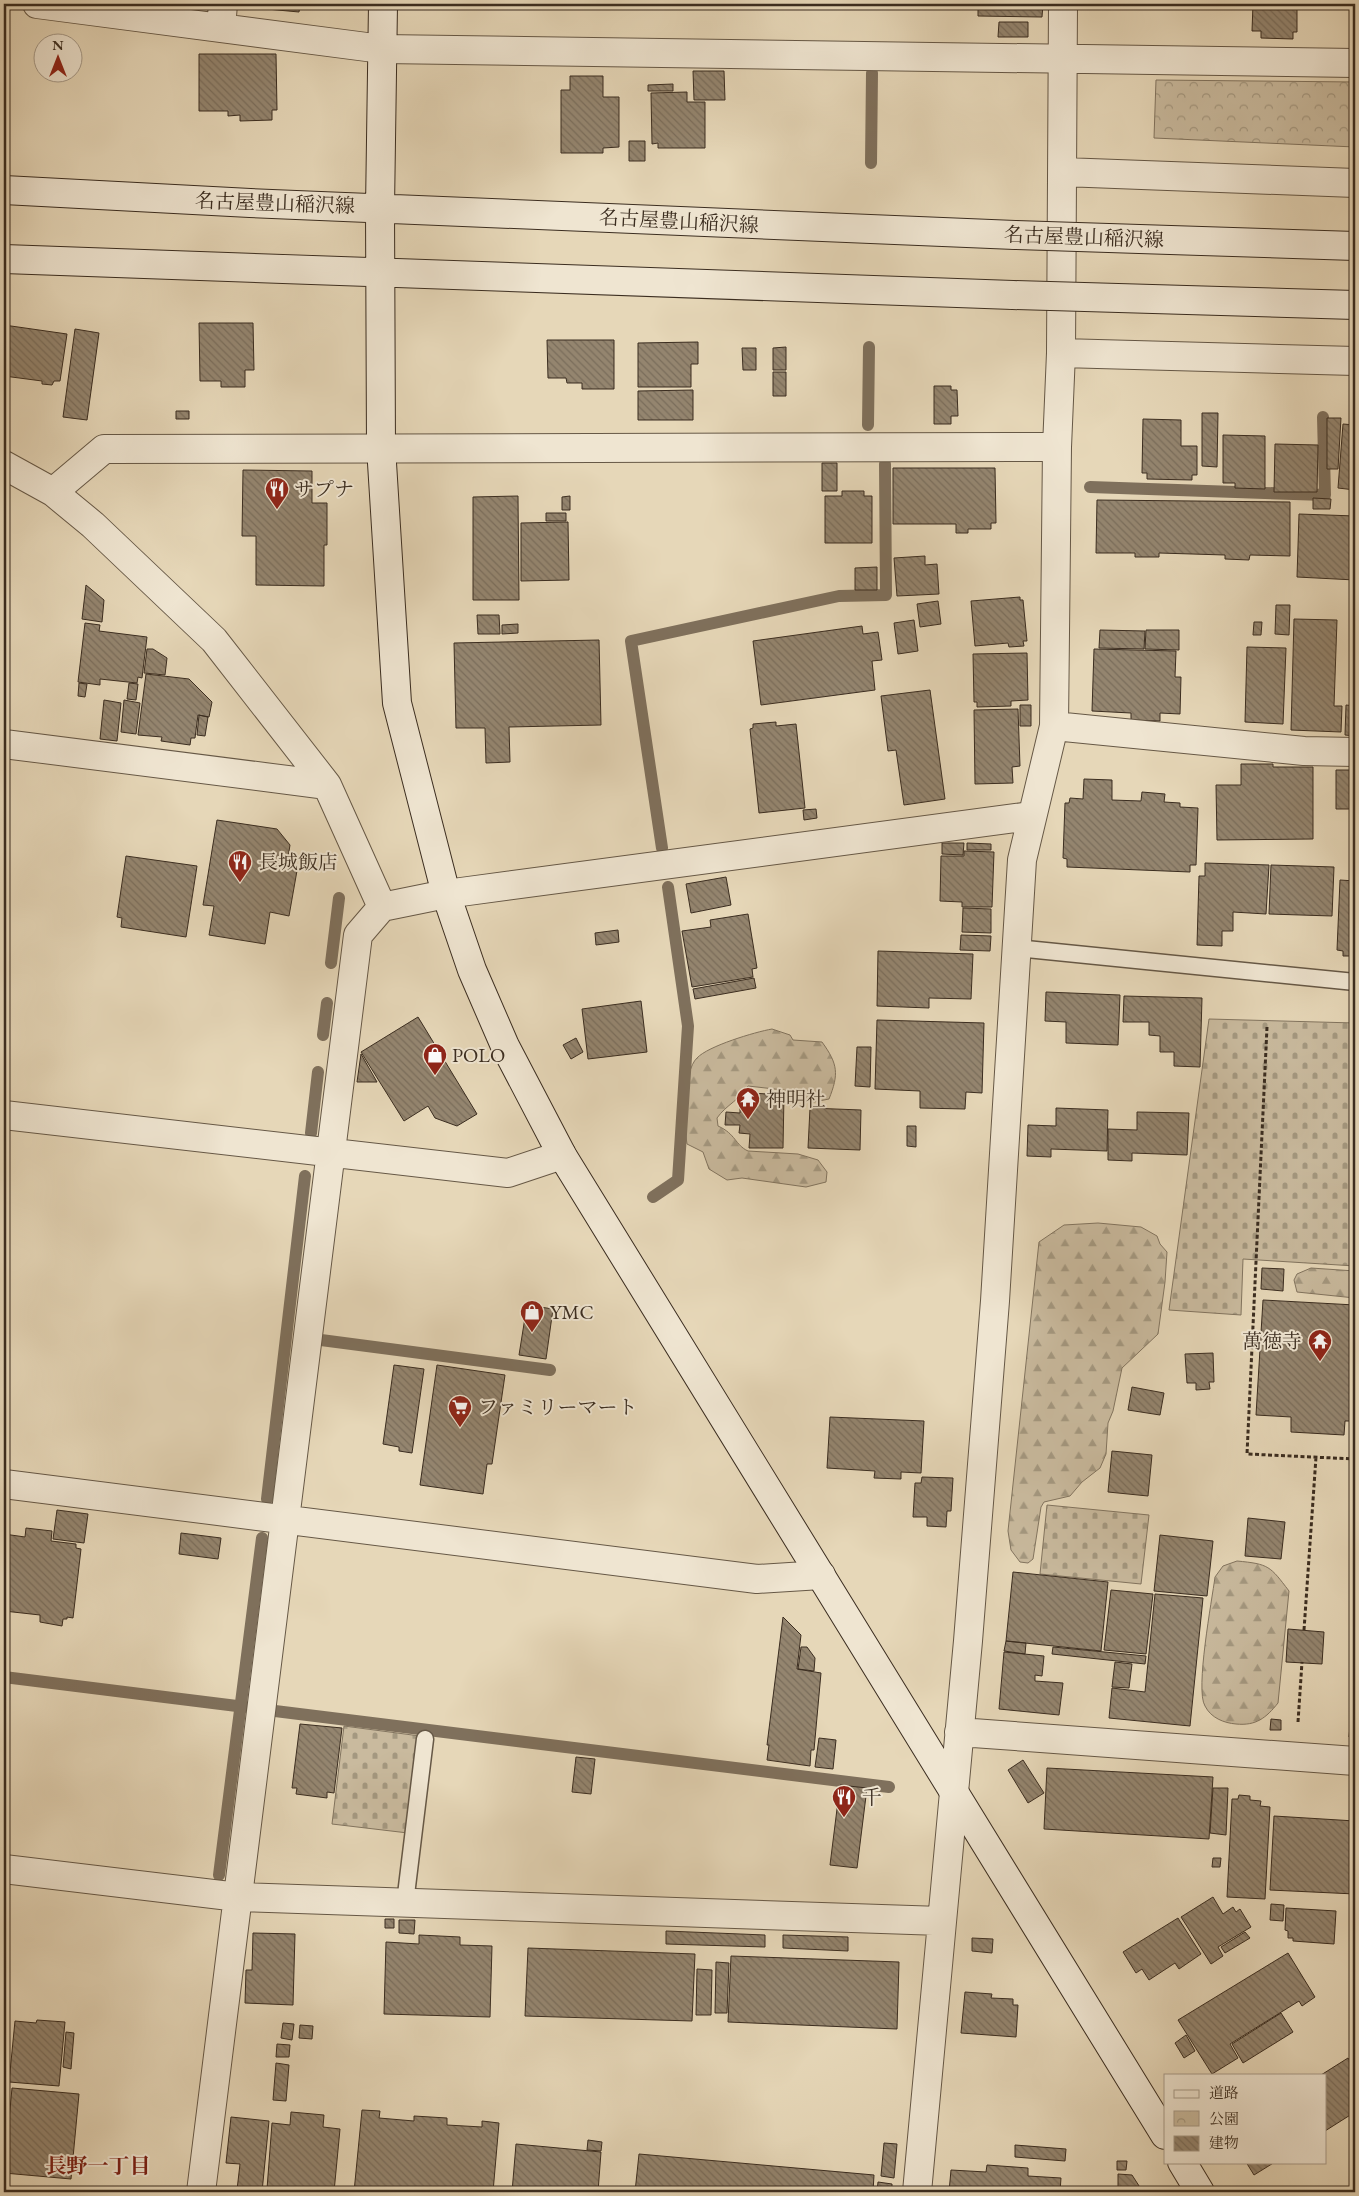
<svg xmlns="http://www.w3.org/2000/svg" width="1359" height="2196" font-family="'EB Garamond','Noto Serif JP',serif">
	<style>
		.forest { fill: url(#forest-firs); stroke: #82745f }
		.cemetery { fill: url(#cemetery-stones); stroke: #82745f }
		.park { fill: url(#park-crowns); stroke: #82745f }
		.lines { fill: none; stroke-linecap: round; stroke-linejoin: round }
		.stream { stroke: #7f705c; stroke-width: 12 }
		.building { fill: url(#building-back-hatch); stroke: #3b2d20 }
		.lane-casing { stroke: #665846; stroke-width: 19 }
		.street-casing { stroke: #665846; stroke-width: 30 }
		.secondary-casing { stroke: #3b2d20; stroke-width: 30 }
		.path { stroke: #3b2d20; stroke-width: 3; stroke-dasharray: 4 2.5; stroke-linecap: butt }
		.lane { stroke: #efe5d1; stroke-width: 16 }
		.street { stroke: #efe5d1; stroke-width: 28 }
		.secondary { stroke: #efe5d1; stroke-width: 28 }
		.secondary-bridge-casing { stroke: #3b2d20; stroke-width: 30; stroke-linecap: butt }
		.secondary-bridge { stroke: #efe5d1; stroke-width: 28 }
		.labels { text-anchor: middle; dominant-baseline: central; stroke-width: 4; stroke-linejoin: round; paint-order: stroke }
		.street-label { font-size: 20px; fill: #3b2d20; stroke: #efe5d1 }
		.poi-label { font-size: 20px; fill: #3b2d20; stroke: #efe5d1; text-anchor: start }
		.neighbourhood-label { font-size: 21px; font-weight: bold; fill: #7a1f14; stroke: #efe5d1 }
	</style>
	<defs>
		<pattern id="forest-firs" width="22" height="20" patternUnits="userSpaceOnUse" patternTransform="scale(1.25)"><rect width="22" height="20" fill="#c9ba9e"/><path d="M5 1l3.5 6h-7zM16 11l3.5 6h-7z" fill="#a49880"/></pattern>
		<pattern id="cemetery-stones" width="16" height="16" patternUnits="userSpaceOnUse" patternTransform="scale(1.25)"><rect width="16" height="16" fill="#c9ba9e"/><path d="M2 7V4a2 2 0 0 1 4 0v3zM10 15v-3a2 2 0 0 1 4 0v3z" fill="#a49880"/></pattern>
		<pattern id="park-crowns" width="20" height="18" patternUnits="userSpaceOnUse" patternTransform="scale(1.25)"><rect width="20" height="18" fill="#c9ba9e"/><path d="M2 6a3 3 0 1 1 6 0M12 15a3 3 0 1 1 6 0" fill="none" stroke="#a49880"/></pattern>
		<pattern id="building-back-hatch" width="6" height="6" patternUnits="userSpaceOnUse" patternTransform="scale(1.25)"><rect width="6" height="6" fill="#94856f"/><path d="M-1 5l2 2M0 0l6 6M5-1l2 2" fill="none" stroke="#7a6d5b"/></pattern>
	</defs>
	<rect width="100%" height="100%" fill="#e6d7b8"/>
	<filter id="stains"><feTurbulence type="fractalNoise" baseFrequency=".004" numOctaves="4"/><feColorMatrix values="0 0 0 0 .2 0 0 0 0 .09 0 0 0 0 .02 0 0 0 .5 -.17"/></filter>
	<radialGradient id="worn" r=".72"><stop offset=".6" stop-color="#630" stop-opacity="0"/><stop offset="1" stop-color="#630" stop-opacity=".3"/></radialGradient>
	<path class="forest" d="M772,1029L790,1035L793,1040L822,1042C838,1064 839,1074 829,1099L814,1102L797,1099L792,1091L748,1086C741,1099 726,1105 717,1118L718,1126C736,1134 735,1145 748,1151L798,1154L818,1160L827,1172L826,1182L806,1187L742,1178L727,1180L709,1169L703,1152L687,1144C684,1125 683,1071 697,1058C708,1046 755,1032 772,1029Z
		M1098,1223L1141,1227L1157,1236L1160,1244L1167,1252L1165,1282L1158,1334L1122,1368L1113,1411L1108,1423L1106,1454L1100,1468L1082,1482L1070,1496L1044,1502L1041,1507L1033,1559L1028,1563L1020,1562L1011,1550L1008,1531L1039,1242L1064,1225Z
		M1311,1268L1355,1271V1298L1297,1292L1294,1280L1297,1274Z
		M1237,1561C1269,1564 1270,1566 1289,1591L1278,1703C1266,1718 1256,1726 1236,1724C1224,1723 1211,1718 1205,1706C1195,1690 1212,1600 1215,1577L1223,1566Z"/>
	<path class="cemetery" d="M1209,1019L1355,1023V1266L1243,1259L1241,1315L1169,1310Z
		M1047,1505L1149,1515L1141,1584L1040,1574Z
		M344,1726L420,1736L408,1833L332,1824Z"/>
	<path class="park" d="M1156,80L1355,82V147L1154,138Z"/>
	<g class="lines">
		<path class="stream" d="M871,163L872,73
			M868,425L869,347
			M1090,487L1325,495L1323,417
			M662,848L631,641L839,596L886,595L885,464
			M331,963L339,898
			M323,1035L327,1003
			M311,1133L318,1072
			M653,1197L678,1180L688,1026L668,887
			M321,1340L550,1370
			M267,1499L305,1176
			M4,1677L245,1707
			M275,1711L889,1787
			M219,1875L262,1538"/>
	</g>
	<path class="building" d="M256,4H310L309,6L300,5L299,12L256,8Z
		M978,4H1043L1042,17L978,16Z
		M1253,4H1297V32H1293V39L1261,38V31H1252Z
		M999,22H1028V37H998Z
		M199,54H276L277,110H272V120L240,121V115L228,116V111H199Z
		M693,71H724L725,100H694Z
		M570,76H603V97H619V147L603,148V153H561V90H570Z
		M673,84V91H648V85Z
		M687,92V102H705V148H658V143L652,144L651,93Z
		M629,141H645V161H629Z
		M199,323H253L254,370H245V387H221V381H200Z
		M4,325L67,334L60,381H54L52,385L42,384V381L4,376Z
		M75,329L99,333L87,420L63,417Z
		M547,340H614V389H582V383H567L566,378H548Z
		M698,342V364H691V387H638V343Z
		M786,347V370H773V348Z
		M742,348H756V370H743Z
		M773,372H786V396H773Z
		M934,386H951V390H957L958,416H951V424H934Z
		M693,390V420H638V391Z
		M176,411H189V419H176Z
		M1202,413H1218L1217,467L1202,466Z
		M1327,418H1341L1338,469H1327Z
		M1143,419L1181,420V446H1197V475H1192V480L1147,479V473H1142Z
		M1343,424L1355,425V490L1338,488Z
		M1223,435L1265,436V489L1235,488V483H1223Z
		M1275,444L1318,445L1317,492H1274Z
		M822,463H837V491H822Z
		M893,468H995L996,523H991V529H968V533H956V524H893Z
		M243,470L312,471V503H327V545H324V586L256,585V536H242Z
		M842,491H864V496H872V543H825V496H842Z
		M518,496L519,600H473V497Z
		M570,496V510H562V497Z
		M1313,498L1331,499L1330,509H1313Z
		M1097,500L1290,502V556L1250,555L1249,560L1225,559V555L1159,553V557H1135V553H1096Z
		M546,513H566V521H546Z
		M1299,514L1355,516V580L1297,577Z
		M568,522L569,580L521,581V523Z
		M925,556V565L937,564L939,594L897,596L894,558Z
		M877,567V590H855V568Z
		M1353,581H1355V612H1352Z
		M86,585L104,600L102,622L82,619Z
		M1020,597V600H1023L1027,641H1023L1024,646L1009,647L1008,643L975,646L971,601Z
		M938,601L941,624L920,627L917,604Z
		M1276,605H1290L1289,635L1275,634Z
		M477,615H499L500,634H478Z
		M1294,619L1337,620L1334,706H1342L1341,732L1291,730Z
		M914,620L918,651L898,654L894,623Z
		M1254,622H1262L1261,635H1253Z
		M85,623L100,625L99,631L147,637L142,678L138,677L137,683L100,679V685L78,682Z
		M518,624V633L502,634V625Z
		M862,626L863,634L878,632L882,660L872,661L875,690L761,705L753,641Z
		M1352,629H1355V697H1350Z
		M1100,630L1145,631L1144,649L1099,648Z
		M1146,630H1179V650L1145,649Z
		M599,640L601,725L509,727L510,762L486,763L485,728H456L454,643Z
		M1247,647L1286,648L1283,724L1245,722Z
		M147,649H153L167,658L165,675L144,673Z
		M1094,649L1176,651L1175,677H1181L1180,714L1160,713V721L1131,720V713L1092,711Z
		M1027,653L1028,700L1011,701V706L977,707V702H974L973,654Z
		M146,674L189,679L212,702L209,717L198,715L195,738H191L190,745L161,741L162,737L138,735Z
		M79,683L87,684L85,697L78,696Z
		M129,683L138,684L136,700L127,699Z
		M930,690L945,799L904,805L896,750L888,751L881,696Z
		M104,700L121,703L117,741L100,739Z
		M124,700L140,703L136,734L121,732Z
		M1020,705H1031V726H1020Z
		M1346,705L1355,706V736L1345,735Z
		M1018,709L1020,766L1012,767L1013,783L975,784L974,710Z
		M199,715L208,717L205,736L197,735Z
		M776,722V726L796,724L805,808L759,813L750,729L753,728V724Z
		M1241,764H1273V767H1313V839L1217,840L1216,785H1241Z
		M1336,770H1355V786H1352V809H1336Z
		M1084,779L1112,780V800L1141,801L1142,792L1165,794L1164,802L1180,803V807L1198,808L1196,865H1190V872L1067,867V859L1063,858L1065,803H1069L1070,798L1083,799Z
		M1353,787H1355V850H1353Z
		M816,809L817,818L804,820L803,810Z
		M217,820L277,829L290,845L287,864L298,865L289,916L270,912L265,944L209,935L214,906L203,905Z
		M942,843H964L963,855L942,854Z
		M967,843L991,844V850H967Z
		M964,851L994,852L992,907H962V902L940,901L941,856H964Z
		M126,856L197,866L186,937L121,927L122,918L117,917Z
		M1205,863L1269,865L1266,914L1233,912V931H1222V946L1197,945L1199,876H1205Z
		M1271,865L1334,867L1332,916L1269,914Z
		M726,877L731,905L691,913L686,884Z
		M1340,880L1355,881V956H1343V951L1337,950Z
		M963,908L991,909V933L962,932Z
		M748,914L757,968L752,969L753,977L692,987L682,931L711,927L710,920Z
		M618,930L619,942L596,945L595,933Z
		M961,935L991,936L990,951L960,950Z
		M878,951L973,954L971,999L929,998V1008L877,1006Z
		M754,978L756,988L695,999L693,989Z
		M1046,992L1120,995L1118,1045L1066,1043V1022L1045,1021Z
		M1124,996L1202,998L1200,1067L1174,1066V1052H1160V1036L1149,1035V1022H1123Z
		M641,1001L647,1052L588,1059L582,1009Z
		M418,1017L477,1114L457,1126L435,1118L428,1106L404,1121L361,1052Z
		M877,1020L984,1023L982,1093L966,1092L965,1109L920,1108V1091L875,1089Z
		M576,1038L583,1052L571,1059L563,1045Z
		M857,1047H871L870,1087L855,1086Z
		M361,1054L377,1082H357Z
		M751,1093L784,1095L783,1148H749L750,1134L739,1133L740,1125H725L726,1112L740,1113V1106L750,1107Z
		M810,1108L861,1110L860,1150L808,1148Z
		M1056,1108L1108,1110L1107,1151L1051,1149V1157L1027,1156L1028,1125L1056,1126Z
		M1137,1112L1189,1113L1187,1155L1132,1153V1161L1108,1160V1129L1137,1130Z
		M907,1126H916V1147L907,1146Z
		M1262,1268L1284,1269L1283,1291L1261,1289Z
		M1263,1300L1355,1305V1421H1345L1344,1435L1291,1432V1417L1256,1415Z
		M527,1305L553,1309L546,1359L519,1355Z
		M1213,1353L1214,1382H1209L1210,1389L1196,1390V1383H1187L1185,1354Z
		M394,1365L424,1369L412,1453L399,1451V1447L383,1444Z
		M437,1365L505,1375L492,1464H487L483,1494L420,1485Z
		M1132,1387L1164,1393L1160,1415L1128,1410Z
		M830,1417L924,1421L921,1473L901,1472V1479L874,1478L875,1471L827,1468Z
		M1112,1451L1152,1455L1148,1496L1108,1492Z
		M922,1477L953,1478L951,1511H947L946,1527L927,1526V1517H913L915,1483H921Z
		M57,1510L88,1514L84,1543L53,1539Z
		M1248,1518L1285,1522L1281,1559L1245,1556Z
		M26,1528L52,1531L51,1541L76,1544V1548L81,1549L73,1618L67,1617V1619H63L62,1626L40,1622V1615L4,1611V1534L25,1537Z
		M181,1533L221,1538L218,1559L179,1554Z
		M1160,1535L1213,1541L1207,1596L1154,1591Z
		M1013,1572L1108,1582L1101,1651L1006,1641Z
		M1111,1590L1153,1594L1146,1654L1104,1650Z
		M1155,1594L1203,1598L1190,1726L1109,1718L1112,1688L1145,1692Z
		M783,1617L801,1635L797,1669L821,1673L814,1750H811L810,1766L767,1760L769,1745H767Z
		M1288,1629L1324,1632L1322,1664L1286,1662Z
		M1006,1641L1026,1643L1025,1654L1004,1651Z
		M801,1647H807L815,1658L814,1671L798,1669Z
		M1053,1647L1146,1656L1145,1664L1052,1654Z
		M1004,1652L1044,1656L1042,1676L1035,1675V1681L1063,1683L1059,1715L999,1709Z
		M1115,1662L1132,1664L1129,1688L1112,1687Z
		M1271,1719L1281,1720V1730H1270Z
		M300,1724L342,1728L334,1793L327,1792V1798L296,1794L297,1788H292Z
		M1350,1726L1355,1727V1738L1349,1737Z
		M819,1738L836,1740L833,1769L815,1767Z
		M576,1757L595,1759L591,1794L572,1792Z
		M1023,1760L1044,1793L1028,1803L1008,1770Z
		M1047,1768L1213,1777L1209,1839L1044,1829Z
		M840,1785L867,1788L857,1868L830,1865Z
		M1213,1788H1228L1226,1835L1210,1833Z
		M1239,1795L1250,1796V1800L1261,1801L1260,1806L1270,1807L1265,1899L1227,1897L1232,1799H1238Z
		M1274,1816L1355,1821V1894L1270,1890Z
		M1213,1858H1221L1220,1867H1212Z
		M1213,1897L1223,1914L1233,1907L1236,1912L1240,1909L1251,1927L1218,1947L1223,1956L1211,1964L1181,1917Z
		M1271,1904L1284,1905L1283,1921L1270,1920Z
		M1286,1908L1336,1911L1334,1944L1293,1941V1938H1288V1931L1285,1930Z
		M1178,1918L1201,1954L1179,1969L1175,1963L1149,1980L1142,1969L1136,1973L1123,1952Z
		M385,1919H394V1928H385Z
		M399,1920H415L414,1934L399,1933Z
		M666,1931L765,1935V1947L666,1944Z
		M1245,1932L1250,1938L1225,1953L1221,1947Z
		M253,1933L295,1934L293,2005L245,2003L246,1970H252Z
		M419,1935L460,1937V1945L492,1946L490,2017L384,2014L386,1942L419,1944Z
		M783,1935L848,1937V1951L783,1948Z
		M972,1938L993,1939L992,1953L972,1951Z
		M528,1948L695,1954L692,2021L525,2016Z
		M1288,1953L1315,1997L1302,2006L1299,2001L1230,2044L1238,2058L1212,2074L1178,2020Z
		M731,1956L899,1962L897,2029L728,2022Z
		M716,1962L729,1963L727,2013H715Z
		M697,1969L712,1970L711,2015H696Z
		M965,1992L992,1994L991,1998L1013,1999V2005H1018L1016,2037L961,2033Z
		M1281,2013L1293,2032L1243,2063L1232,2044Z
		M37,2020L65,2022L59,2086L9,2082L15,2021L36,2023Z
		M283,2023L294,2024L292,2040L281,2038Z
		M300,2025L313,2026L312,2039L299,2038Z
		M66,2032L74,2033L71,2069L63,2067Z
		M1186,2035L1195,2051L1184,2058L1175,2043Z
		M277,2044L290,2045L289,2057H276Z
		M1348,2058L1355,2069V2112L1325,2131V2075H1321Z
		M276,2063L289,2065L286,2101L273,2100Z
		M12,2088L79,2094L71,2179L4,2173Z
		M362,2110L380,2111L379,2118L414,2121V2116L447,2118V2125L482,2127V2121L499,2123L493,2192H354Z
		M291,2112L324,2115L323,2127L340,2129L334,2192L267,2189L272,2123L290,2125Z
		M231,2117L269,2121L262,2192L237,2190L240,2164L226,2163Z
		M588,2140L602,2142L601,2151L587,2150Z
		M884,2143L897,2144L894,2178L881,2176Z
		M516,2144L601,2152L598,2192H512Z
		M1015,2145L1066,2149L1065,2161L1015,2157Z
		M639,2154L874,2175L873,2192H635Z
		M1117,2161H1127L1126,2170H1117Z
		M1246,2162H1275L1254,2175Z
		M987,2165L1028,2168V2176L1061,2178L1060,2192H949L951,2170L986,2172Z
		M1118,2174L1132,2175L1143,2192H1118Z
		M878,2182L892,2184V2192H877Z"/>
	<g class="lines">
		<g class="lane-casing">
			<path id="lane" d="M1016,948L1355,982
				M405,1903L425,1739"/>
		</g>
		<g class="street-casing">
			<path id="street" d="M37,4L382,49L1355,63
				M221,28L223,4
				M1063,172L1355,183
				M1061,353L1355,361
				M4,465L53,492L93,525L214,640L327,785L382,907L446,894L1031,816
				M53,492L104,449L1057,447
				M1054,726L1304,751L1355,752
				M4,744L327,785
				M4,1115L508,1173L562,1155
				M4,1484L757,1579L821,1575
				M959,1732L1355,1761
				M4,1869L238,1897L941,1921
				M201,2192L358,935L382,907
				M917,2192L968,1641L995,1301L1022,860L1054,726L1057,447L1061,353L1063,4"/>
		</g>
		<g class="secondary-casing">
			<path id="secondary" d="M383,4L380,208L381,447L397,703L446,894L472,970L505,1046L562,1155L1165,2135
				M4,190L250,203L1015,235
				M4,259L1013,295
				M1182,2162L1200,2192"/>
		</g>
		<path class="path" d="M1267,1027L1247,1454L1355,1459
			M1304,1630L1316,1457
			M1298,1722L1302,1662"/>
		<use href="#lane" class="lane"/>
		<use href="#street" class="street"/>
		<use href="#secondary" class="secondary"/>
		<g class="secondary-bridge-casing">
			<path id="secondary-bridge" d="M1015,235L1355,246
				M1013,295L1355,305"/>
		</g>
		<use href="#secondary-bridge" class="secondary-bridge"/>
	</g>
	<defs>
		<g id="restaurant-pin" transform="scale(1.25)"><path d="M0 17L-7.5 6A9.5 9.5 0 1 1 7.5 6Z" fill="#8f2418" stroke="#efe5d1"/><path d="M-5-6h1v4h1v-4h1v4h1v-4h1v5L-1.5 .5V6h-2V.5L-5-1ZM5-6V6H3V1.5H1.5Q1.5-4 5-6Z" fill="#fff"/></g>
		<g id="shop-pin" transform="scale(1.25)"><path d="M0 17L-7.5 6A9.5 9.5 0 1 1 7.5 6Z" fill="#8f2418" stroke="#efe5d1"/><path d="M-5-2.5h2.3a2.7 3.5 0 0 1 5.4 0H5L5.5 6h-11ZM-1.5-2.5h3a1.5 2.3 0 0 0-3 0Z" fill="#fff"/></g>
		<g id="temple-pin" transform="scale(1.25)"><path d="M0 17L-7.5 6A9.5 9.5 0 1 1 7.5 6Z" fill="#8f2418" stroke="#efe5d1"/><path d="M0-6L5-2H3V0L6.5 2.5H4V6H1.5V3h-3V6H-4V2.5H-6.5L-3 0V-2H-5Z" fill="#fff"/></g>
		<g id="supermarket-pin" transform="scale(1.25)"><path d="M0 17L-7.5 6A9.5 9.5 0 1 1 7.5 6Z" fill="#8f2418" stroke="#efe5d1"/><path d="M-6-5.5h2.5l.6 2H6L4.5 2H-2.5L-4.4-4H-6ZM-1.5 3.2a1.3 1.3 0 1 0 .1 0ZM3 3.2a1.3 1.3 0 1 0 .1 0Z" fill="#fff"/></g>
	</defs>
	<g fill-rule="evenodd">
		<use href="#restaurant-pin" x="277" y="489"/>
		<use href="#restaurant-pin" x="240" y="862"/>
		<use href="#shop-pin" x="435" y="1055"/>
		<use href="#temple-pin" x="748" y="1099"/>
		<use href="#shop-pin" x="532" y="1312"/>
		<use href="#temple-pin" x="1320" y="1341"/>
		<use href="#supermarket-pin" x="460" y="1407"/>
		<use href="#restaurant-pin" x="844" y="1797"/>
	</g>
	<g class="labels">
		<g class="street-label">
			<text transform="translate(275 203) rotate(2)">名古屋豊山稲沢線</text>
			<text transform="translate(679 221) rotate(3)">名古屋豊山稲沢線</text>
			<text transform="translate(1084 237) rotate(2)">名古屋豊山稲沢線</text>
		</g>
		<g class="poi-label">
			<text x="294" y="489">サプナ</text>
			<text x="258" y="862">長城飯店</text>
			<text x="452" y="1055">POLO</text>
			<text x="766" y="1099">神明社</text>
			<text x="550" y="1312">YMC</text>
			<text x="1302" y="1341" text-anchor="end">萬徳寺</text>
			<text x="478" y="1407">ファミリーマート</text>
			<text x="862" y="1797">千</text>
		</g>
		<g class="neighbourhood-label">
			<text x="98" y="2165">長野一丁目</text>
		</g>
	</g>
	<rect width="1359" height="2196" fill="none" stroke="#e6d7b8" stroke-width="20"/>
	<rect x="5" y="5" width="1349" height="2186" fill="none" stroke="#3b2d20" stroke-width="2.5"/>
	<rect x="10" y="10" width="1339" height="2176" fill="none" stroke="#3b2d20"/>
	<rect x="1164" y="2074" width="162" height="90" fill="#efe5d1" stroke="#a79b8a"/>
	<rect x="1174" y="2090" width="25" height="8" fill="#efe5d1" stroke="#a79b8a"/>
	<text x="1209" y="2098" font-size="15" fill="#3b2d20">道路</text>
	<rect x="1174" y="2111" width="25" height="15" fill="url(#park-crowns)" stroke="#a79b8a"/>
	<text x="1209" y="2124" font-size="15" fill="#3b2d20">公園</text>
	<rect x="1174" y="2136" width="25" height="15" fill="url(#building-back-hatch)" stroke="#a79b8a"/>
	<text x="1209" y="2148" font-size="15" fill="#3b2d20">建物</text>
	<g transform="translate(58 58)"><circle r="24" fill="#efe5d1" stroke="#a79b8a"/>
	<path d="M0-4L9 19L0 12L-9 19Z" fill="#8f2418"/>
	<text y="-8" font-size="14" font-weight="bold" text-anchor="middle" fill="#3b2d20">N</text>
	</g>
	<rect width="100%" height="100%" filter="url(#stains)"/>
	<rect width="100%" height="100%" fill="url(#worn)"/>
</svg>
